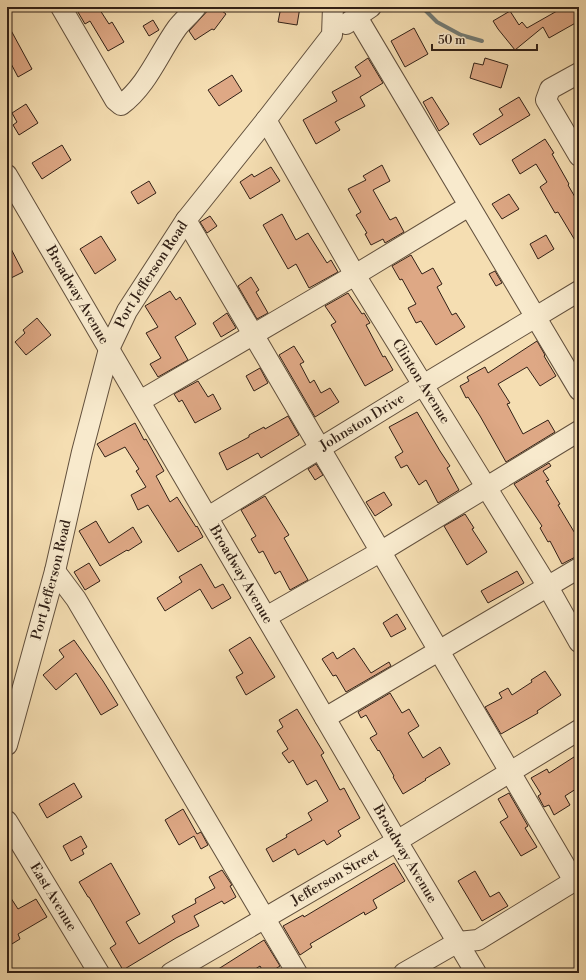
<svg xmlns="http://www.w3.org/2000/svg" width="586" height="980" font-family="'Libre Bodoni',serif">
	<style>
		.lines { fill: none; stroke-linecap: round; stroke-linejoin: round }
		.stream { stroke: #737c76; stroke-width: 4 }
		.building { fill: #dea885; stroke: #312016 }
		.minor-casing { stroke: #62503d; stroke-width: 22 }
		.minor { stroke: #f8eacd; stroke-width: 20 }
		.labels { text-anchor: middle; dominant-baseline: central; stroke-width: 3; stroke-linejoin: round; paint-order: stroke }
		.street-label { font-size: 14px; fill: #312016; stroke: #f8eacd }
	</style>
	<rect width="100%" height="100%" fill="#f5deb2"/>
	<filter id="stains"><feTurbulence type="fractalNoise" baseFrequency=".005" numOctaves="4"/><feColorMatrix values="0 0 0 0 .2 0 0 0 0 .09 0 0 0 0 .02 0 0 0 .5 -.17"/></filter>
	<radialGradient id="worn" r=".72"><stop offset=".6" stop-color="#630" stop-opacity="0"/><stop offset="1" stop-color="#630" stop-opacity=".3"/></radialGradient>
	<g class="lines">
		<path class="stream" d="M422,7L437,22L461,35L482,41"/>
	</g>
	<path class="building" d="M75,7H98L109,24L112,22L124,42L108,51L90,21L85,24Z
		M211,7H217L226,14L214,30L212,29L195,40L189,31Z
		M281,7H300L297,25L278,22Z
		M564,7H576L579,12V21L549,38L543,27L515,50L498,29L493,21L510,11L519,25L522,22L527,28Z
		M153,20L159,30L149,36L143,26Z
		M7,23L32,69L18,77L7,56Z
		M414,28L428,54L405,67L391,41Z
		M368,58L383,83L360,97L365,106L335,122L340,130L316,144L303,120L337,101L332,92L361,76L355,67Z
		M485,58L508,65L501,88L470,78L474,63L483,65Z
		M232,75L242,91L219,106L208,90Z
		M432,97L449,124L439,131L423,102Z
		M519,97L530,115L480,145L473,134L503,115L499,109Z
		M26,104L38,123L19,135L13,125L17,122L12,113Z
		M545,139L554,153L552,154L569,184L568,185L579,204V247L558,212L555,213L540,187L547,182L536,164L520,174L512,160Z
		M62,145L71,160L42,179L32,163Z
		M382,165L390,181L373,190L390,220L396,217L404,232L385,243L383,239L371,245L365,234L367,233L356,215L361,212L348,189L366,180L363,176Z
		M271,167L280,181L250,199L240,182L252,174L254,177Z
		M149,181L156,193L138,204L131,192Z
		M509,194L519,209L502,219L492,204Z
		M282,214L296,240L308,233L327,263L331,260L338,272L309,288L296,264L288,269L263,225Z
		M210,216L217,226L207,233L200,222Z
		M546,235L554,249L538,259L530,244Z
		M101,236L116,260L95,274L80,249Z
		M7,241L23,272L7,280Z
		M411,255L422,274L433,268L442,284L437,287L452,315L456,313L465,327L436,345L421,321L416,323L408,308L416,304L402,279L400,280L392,266Z
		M495,271L502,283L496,286L489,274Z
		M251,277L259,290L256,292L268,313L257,319L238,286Z
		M170,291L176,300L180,297L196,324L175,337L188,360L158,377L150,364L161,358L146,333L158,327L145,306Z
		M348,293L362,314L364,313L370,323L366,325L383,357L385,356L393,370L365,386L331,325L336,322L325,306Z
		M227,313L236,328L221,337L213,323Z
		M37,318L51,335L26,355L15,342L25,333L23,330Z
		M537,341L545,355L544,356L556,376L540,386L527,367L498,384L510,403L507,404L523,434L548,420L555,432L506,462L480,416L468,397L466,398L460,386L469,381L467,377L485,367L488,373Z
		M294,346L304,362L300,364L310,383L314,380L321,393L330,388L339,402L315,417L279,355Z
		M260,368L268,383L254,391L246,376Z
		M198,381L208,397L213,394L221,409L195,423L182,400L179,402L174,394Z
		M417,412L440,451L450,466L447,468L459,490L438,503L426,480L419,485L407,465L401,468L395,457L403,452L389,427Z
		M288,416L299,435L261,458L258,453L227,470L219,453L249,437V435L264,427L265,429Z
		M135,423L144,440L146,439L164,471L156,476L170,502L177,497L196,527L197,526L203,537L178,552L148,505L138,510L131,495L146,487L136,471L139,469L125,447L105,457L97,444Z
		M549,463L551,466L543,471L549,480L546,481L560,504L558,505L579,540V555L562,564L550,541L548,542L540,528L542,526L514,484Z
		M316,464L323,475L315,480L308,469Z
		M384,492L392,505L375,516L366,502Z
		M265,496L289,535L284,538L308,580L290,590L280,571L275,574L263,551L259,553L251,539L256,536L241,510Z
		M465,514L474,528L472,529L487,552L467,565L444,526Z
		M96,521L109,543L133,527L142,542L128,551L127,550L100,566L79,531Z
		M89,563L100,581L85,590L74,572Z
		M201,564L215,588L223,584L231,598L212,609L200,589L165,611L157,598L182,582L179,577Z
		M517,571L524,583L488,603L481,591Z
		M397,614L406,629L391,637L383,623Z
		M250,637L275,677L246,695L236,677L243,673L229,650Z
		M74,640L103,681L118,705L101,715L76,673L56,690L43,675L64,657L59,650Z
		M354,648L371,673L389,662L391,666L346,692L336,675L333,676L322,659L333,652L337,659Z
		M545,671L561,695L537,711L538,713L501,734L485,707L502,698L499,693L508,688L512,695L532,682L531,680Z
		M390,693L402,713L409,709L419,726L408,733L423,758L440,747L450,764L425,779L426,780L403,794L393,777L394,776L379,750L378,751L370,738L377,734L366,715L361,718L358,712Z
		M297,709L324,753L321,755L340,790L344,788L360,818L338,831L341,836L327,845L324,840L298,855L295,849L273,862L266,849L287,837L286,835L312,820L308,813L328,801L316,780L307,785L293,760L289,763L282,753L288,749L277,731L283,727L279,720Z
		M574,757L579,766V787L565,796L570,805L554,815L549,805L544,807L538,796L541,794L531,778L547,769L549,773Z
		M74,783L82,797L47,818L39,804Z
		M509,793L528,826L525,828L537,847L521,856L500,822L508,817L498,799Z
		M183,809L197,834L201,832L208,845L201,849L194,836L179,845L165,820Z
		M81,836L87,847L82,850L84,854L71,861L63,846Z
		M111,863L140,914L126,922L139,944L175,922L172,916L196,903L195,899L215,888L209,877L222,870L232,885L230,886L236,897L224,904L222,901L194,916L199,926L176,938L123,970L110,948L116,944L89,897H88L79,882Z
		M394,863L405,881L373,900L377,908L365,915L364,912L310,944L312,947L300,955L283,926L303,915L304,917Z
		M475,871L490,897L499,892L508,906L482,921L458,881Z
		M7,892L18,909L36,899L47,917L18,934L20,939L7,947Z
		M264,940L280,966L269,973H264L260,966L249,973H212Z"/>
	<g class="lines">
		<g class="minor-casing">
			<g id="minor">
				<path d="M61,7L115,100L121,105C147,86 159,53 177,28C183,20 190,15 196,7"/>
				<path d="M357,17L579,390"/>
				<path d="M346,24L371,7"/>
				<path d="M579,73L550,89L546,100L579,156"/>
				<path id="s1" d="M266,120L355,275L548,587L579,642"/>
				<path id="s2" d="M7,175L397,841L476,973"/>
				<path d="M186,220L574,881"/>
				<path d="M140,401L355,275L469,206"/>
				<path id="s3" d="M208,517L423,385L579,291"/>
				<path d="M55,571L76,599L297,973"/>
				<path d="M266,617L380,552L579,431"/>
				<path d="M325,718L579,568"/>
				<path id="s4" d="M7,745L55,571L82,452L109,349L127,311L186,220L266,120L332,35L333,7"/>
				<path id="s5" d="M7,821L99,973"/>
				<path id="s6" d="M171,973L397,841L579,730"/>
				<path d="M404,973L458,942L478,940L579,878"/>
			</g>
		</g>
		<use href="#minor" class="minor"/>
	</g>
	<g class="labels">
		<g class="street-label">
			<text stroke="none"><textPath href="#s4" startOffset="495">Port Jefferson Road</textPath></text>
			<text stroke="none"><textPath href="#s2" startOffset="139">Broadway Avenue</textPath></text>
			<text stroke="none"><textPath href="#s1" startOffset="304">Clinton Avenue</textPath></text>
			<text stroke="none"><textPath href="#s3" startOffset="181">Johnston Drive</textPath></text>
			<text stroke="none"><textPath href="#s2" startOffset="463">Broadway Avenue</textPath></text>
			<text stroke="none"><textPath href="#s4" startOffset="171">Port Jefferson Road</textPath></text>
			<text stroke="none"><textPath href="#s2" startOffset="787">Broadway Avenue</textPath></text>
			<text stroke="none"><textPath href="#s6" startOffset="190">Jefferson Street</textPath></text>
			<text stroke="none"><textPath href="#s5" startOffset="89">East Avenue</textPath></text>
		</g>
	</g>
	<rect width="586" height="980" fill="none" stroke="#f5deb2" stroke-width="24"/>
	<rect x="8" y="8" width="570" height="964" fill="none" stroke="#312016" stroke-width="2"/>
	<rect x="12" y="12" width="562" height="956" fill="none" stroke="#312016"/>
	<path d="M432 44v6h105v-6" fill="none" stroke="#312016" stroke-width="2"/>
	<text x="438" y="44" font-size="12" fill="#312016" stroke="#f8eacd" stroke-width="3" paint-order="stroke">50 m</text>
	<rect width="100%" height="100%" filter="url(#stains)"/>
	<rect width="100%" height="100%" fill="url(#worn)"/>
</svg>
